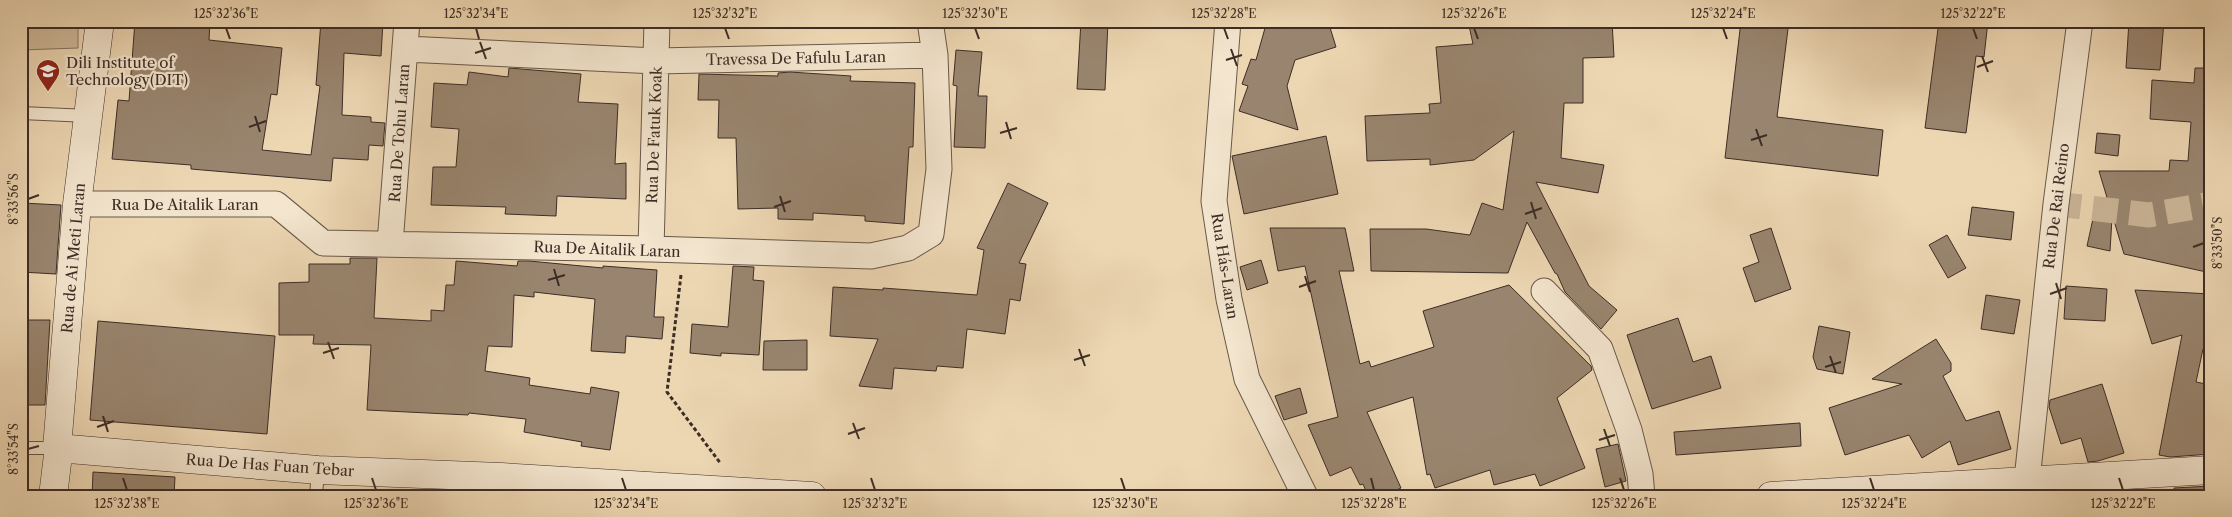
<svg xmlns="http://www.w3.org/2000/svg" width="2232" height="517" font-family="'Libre Caslon Text',serif">
	<style>
		.green { fill: #cfba9b; stroke: #867460 }
		.building { fill: #99856f; stroke: #3d2d26 }
		.lines { fill: none; stroke-linecap: round; stroke-linejoin: round }
		.street-tunnel { stroke: #cab597; stroke-width: 25; stroke-dasharray: 25 12; stroke-linecap: butt }
		.lane-casing { stroke: #695849; stroke-width: 14 }
		.street-casing { stroke: #695849; stroke-width: 27 }
		.secondary-casing { stroke: #3d2d26; stroke-width: 29 }
		.path { stroke: #3d2d26; stroke-width: 3; stroke-dasharray: 4 2.5; stroke-linecap: butt }
		.lane { stroke: #f3e5ce; stroke-width: 12 }
		.street { stroke: #f3e5ce; stroke-width: 25 }
		.secondary { stroke: #f3e5ce; stroke-width: 28 }
		.ticks { fill: none; stroke: #3d2d26; stroke-width: 2 }
		.labels { text-anchor: middle; dominant-baseline: central; stroke-width: 4.5; stroke-linejoin: round; paint-order: stroke }
		.street-label { font-size: 15px; fill: #3d2d26; stroke: #f3e5ce }
		.poi-label { font-size: 15px; fill: #3d2d26; stroke: #f3e5ce; text-anchor: start }
		.neatline { fill: none; stroke: #3d2d26; stroke-width: 2 }
		.ticks-label { font-size: 12px; text-anchor: middle; fill: #3d2d26 }
	</style>
	<rect width="100%" height="100%" fill="#edd7b3"/>
	<filter id="stains"><feTurbulence type="fractalNoise" baseFrequency=".004" numOctaves="4"/><feColorMatrix values="0 0 0 0 .2 0 0 0 0 .09 0 0 0 0 .02 0 0 0 .5 -.17"/></filter>
	<radialGradient id="worn" r=".72"><stop offset=".6" stop-color="#630" stop-opacity="0"/><stop offset="1" stop-color="#630" stop-opacity=".3"/></radialGradient>
	<path class="green" d="M21,21H78V48L21,50Z"/>
	<path class="building" d="M135,21H210L209,40L282,48L277,95L271,94L262,150L311,155L320,86L316,85L321,21H383L381,56L344,53L342,115L371,117V122L385,123L383,146L369,145L368,160L333,158L331,181L191,169V165L112,159L118,100L129,101Z
		M1081,21H1108L1105,90L1077,89Z
		M1267,21H1328L1336,47L1295,60L1287,86L1298,130L1239,111L1248,86L1242,84L1251,59L1256,60Z
		M1468,21H1612L1614,57L1583,58V103H1564L1561,158L1604,165L1598,193L1536,182L1589,286L1617,310L1601,329L1565,292L1557,274L1555,273L1527,222L1508,273L1371,271L1370,229H1426L1470,235L1482,203L1503,210L1514,131L1474,160L1430,165V159L1367,161L1365,116L1430,113L1429,104L1441,103L1436,47L1473,44Z
		M1741,21H1789L1777,117L1883,130L1878,176L1725,158Z
		M1939,21H1988L1984,57L1976,56L1966,133L1925,128Z
		M2129,21H2164L2160,70L2126,68Z
		M956,50L982,52L978,96H987L985,148L954,147L957,86L953,85Z
		M509,68L581,74L578,102L618,104L615,164L626,163V199L557,196L556,216L505,214L506,207L431,205L433,167H456L459,129L431,127L434,83L467,85L469,72L508,77Z
		M2195,68H2211V273L2124,254L2099,171H2169L2170,160L2188,161L2191,122L2150,119L2152,80L2194,83Z
		M790,72L851,76L850,81L915,83L913,147H909L904,224L865,221V216L813,213V220L778,219V208L738,209L736,138H718L719,100H698L699,74L778,76V73Z
		M2097,133L2120,135L2118,156L2095,153Z
		M1326,136L1338,194L1244,214L1232,156Z
		M1008,183L1048,203L1019,263L1026,264L1020,301L1010,299L1005,334L967,329L963,368L937,366L936,371L894,368L892,389L859,386L878,339L830,336L833,287L883,290V288L977,295L984,250L977,248Z
		M22,203L61,205L56,274L21,272Z
		M1972,207L2014,212L2011,240L1968,235Z
		M2094,214L2112,218L2110,251L2087,246Z
		M1270,228H1345L1354,271H1339L1360,364L1369,361L1371,367L1434,347L1423,311L1509,285L1591,366L1592,370L1557,398L1585,468L1540,486L1535,474L1494,485L1490,470L1435,488L1430,474L1427,475L1413,397L1367,412L1401,488L1384,496H1368L1363,484L1360,485L1351,467L1330,476L1308,425L1338,417L1305,266L1278,271Z
		M1771,228L1791,289L1755,302L1743,268L1759,262L1750,235Z
		M1947,235L1966,268L1948,278L1929,245Z
		M350,258H377L374,318L431,321V310L444,311L446,285H454L456,261L517,266L518,261H529L603,268V266L657,270L654,317H664L662,339L626,336L625,353L591,351L595,299L534,292V297L514,295L512,347L488,346L485,371L530,378L529,385L590,394L591,387L619,392L610,450L581,446L582,442L524,432L526,419L469,413L468,415L367,410L371,345L313,344L314,335H279V283L309,282V264H350Z
		M1261,260L1268,283L1247,290L1240,267Z
		M733,266L754,267L753,280L764,281L759,355L721,353V356L690,353L692,324L728,327Z
		M2066,286L2107,289L2105,321L2064,319Z
		M2135,290L2211,294V346L2203,349L2196,382L2211,385V454L2170,457L2159,455L2182,335L2152,344Z
		M1986,295L2020,300L2014,334L1981,329Z
		M1678,318L1693,362L1711,356L1721,388L1652,409L1627,335Z
		M21,320H50L45,405H25V377H21Z
		M98,321L275,336L267,434L90,420Z
		M1819,326L1850,332L1843,374L1817,369L1813,357Z
		M1936,339L1951,363V371L1943,376L1966,421L1999,411L2011,449L1958,465L1950,441L1922,458L1909,435L1845,455L1829,408L1902,384L1872,379Z
		M807,340V370H763L764,341Z
		M2102,384L2124,453L2098,461L2088,462L2081,438L2061,444L2049,407L2050,400Z
		M1300,388L1307,413L1284,420L1275,396Z
		M1800,423L1801,446L1676,455L1674,432Z
		M1618,444L1626,481L1605,487L1596,449Z
		M93,472L175,477L174,496H92Z
		M2211,486V496H2174V488Z"/>
	<g class="lines">
		<path class="street-tunnel" d="M2056,204L2149,215L2211,204"/>
		<g class="lane-casing">
			<path id="lane" d="M21,113L89,116
				M21,448H57
				M501,477V496
				M316,496L318,470"/>
		</g>
		<g class="street-casing">
			<path id="street" d="M1228,21L1214,201L1229,299L1247,379L1305,496
				M406,49L656,61L935,55
				M77,204H276L323,243L651,249L871,256L908,248L931,234L939,169L935,55L930,21
				M390,244L407,21
				M651,249L657,21
				M1544,291L1600,349L1629,430L1640,474L1642,496
				M2027,480L2056,204L2080,21"/>
		</g>
		<g class="secondary-casing">
			<path id="secondary" d="M57,448L318,470L501,477L812,496
				M53,496L58,455L57,448L77,204L100,21
				M1771,496L2211,470"/>
		</g>
		<path class="path" d="M681,275L667,392L721,464"/>
		<use href="#lane" class="lane"/>
		<use href="#street" class="street"/>
		<use href="#secondary" class="secondary"/>
	</g>
	<path class="ticks" d="M226,28L230,39M476,28L479,39M725,28L729,39M975,28L979,39M1224,28L1228,39M1474,28L1478,39M1723,28L1727,39M1973,28L1977,39M480,42L486,59M1231,49L1237,66M475,53L491,48M1982,56L1988,72M1226,60L1242,55M1977,67L1993,61M255,116L260,132M1006,122L1011,139M249,127L266,121M1756,129L1762,146M1000,133L1017,128M1751,140L1767,135M780,196L785,212M28,199L39,195M1531,202L1536,219M774,207L791,201M1525,214L1542,208M2193,247L2204,243M554,269L559,286M1305,276L1310,292M548,280L565,275M2056,283L2061,299M1299,287L1316,281M2050,294L2067,288M328,342L334,359M1079,349L1085,366M323,353L339,348M1830,356L1836,373M1074,360L1090,355M1825,367L1841,362M103,416L108,432M853,423L859,439M97,427L114,421M1604,429L1610,446M848,434L865,428M1599,440L1615,435M28,449L39,446M123,478L127,490M372,478L376,490M622,478L626,490M871,478L875,490M1121,478L1125,490M1371,478L1374,490M1620,478L1624,490M1870,478L1874,490M2119,478L2123,490"/>
	<defs>
		<g id="university-pin" transform="scale(1.25)"><path d="M0 17L-7.5 6A9.5 9.5 0 1 1 7.5 6Z" fill="#8f2418" stroke="#f3e5ce"/><path d="M0-5L7-2L0 1L-7-2ZM-4 1L0 2.5L4 1V4Q0 6-4 4Z" fill="#fff"/></g>
	</defs>
	<g fill-rule="evenodd">
		<use href="#university-pin" x="48" y="71"/>
	</g>
	<g class="labels">
		<g class="street-label">
			<text transform="translate(796 58) rotate(-1)">Travessa De Fafulu Laran</text>
			<text transform="translate(399 133) rotate(-86)">Rua De Tohu Laran</text>
			<text transform="translate(654 135) rotate(-88)">Rua De Fatuk Koak</text>
			<text x="185" y="204">Rua De Aitalik Laran</text>
			<text transform="translate(2056 206) rotate(-83)">Rua De Rai Reino</text>
			<text transform="translate(607 249) rotate(2)">Rua De Aitalik Laran</text>
			<text transform="translate(73 258) rotate(-85)">Rua de Ai Meti Laran</text>
			<text transform="translate(1225 266) rotate(81)">Rua Hás-Laran</text>
			<text transform="translate(270 465) rotate(4)">Rua De Has Fuan Tebar</text>
		</g>
		<g class="poi-label">
			<text x="66" y="62">Dili Institute of<tspan x="66" dy="17">Technology(DIT)</tspan></text>
		</g>
	</g>
	<rect width="2232" height="517" fill="none" stroke="#edd7b3" stroke-width="55"/>
	<rect x="28" y="28" width="2176" height="462" class="neatline"/>
	<g class="ticks-label">
		<text x="226" y="18">125°32'36"E</text>
		<text x="476" y="18">125°32'34"E</text>
		<text x="725" y="18">125°32'32"E</text>
		<text x="975" y="18">125°32'30"E</text>
		<text x="1224" y="18">125°32'28"E</text>
		<text x="1474" y="18">125°32'26"E</text>
		<text x="1723" y="18">125°32'24"E</text>
		<text x="1973" y="18">125°32'22"E</text>
		<text transform="translate(14 199) rotate(-90)" y="4">8°33'56"S</text>
		<text transform="translate(2218 243) rotate(-90)" y="4">8°33'50"S</text>
		<text transform="translate(14 449) rotate(-90)" y="4">8°33'54"S</text>
		<text x="127" y="508">125°32'38"E</text>
		<text x="376" y="508">125°32'36"E</text>
		<text x="626" y="508">125°32'34"E</text>
		<text x="875" y="508">125°32'32"E</text>
		<text x="1125" y="508">125°32'30"E</text>
		<text x="1374" y="508">125°32'28"E</text>
		<text x="1624" y="508">125°32'26"E</text>
		<text x="1874" y="508">125°32'24"E</text>
		<text x="2123" y="508">125°32'22"E</text>
	</g>
	<rect width="100%" height="100%" filter="url(#stains)"/>
	<rect width="100%" height="100%" fill="url(#worn)"/>
</svg>
